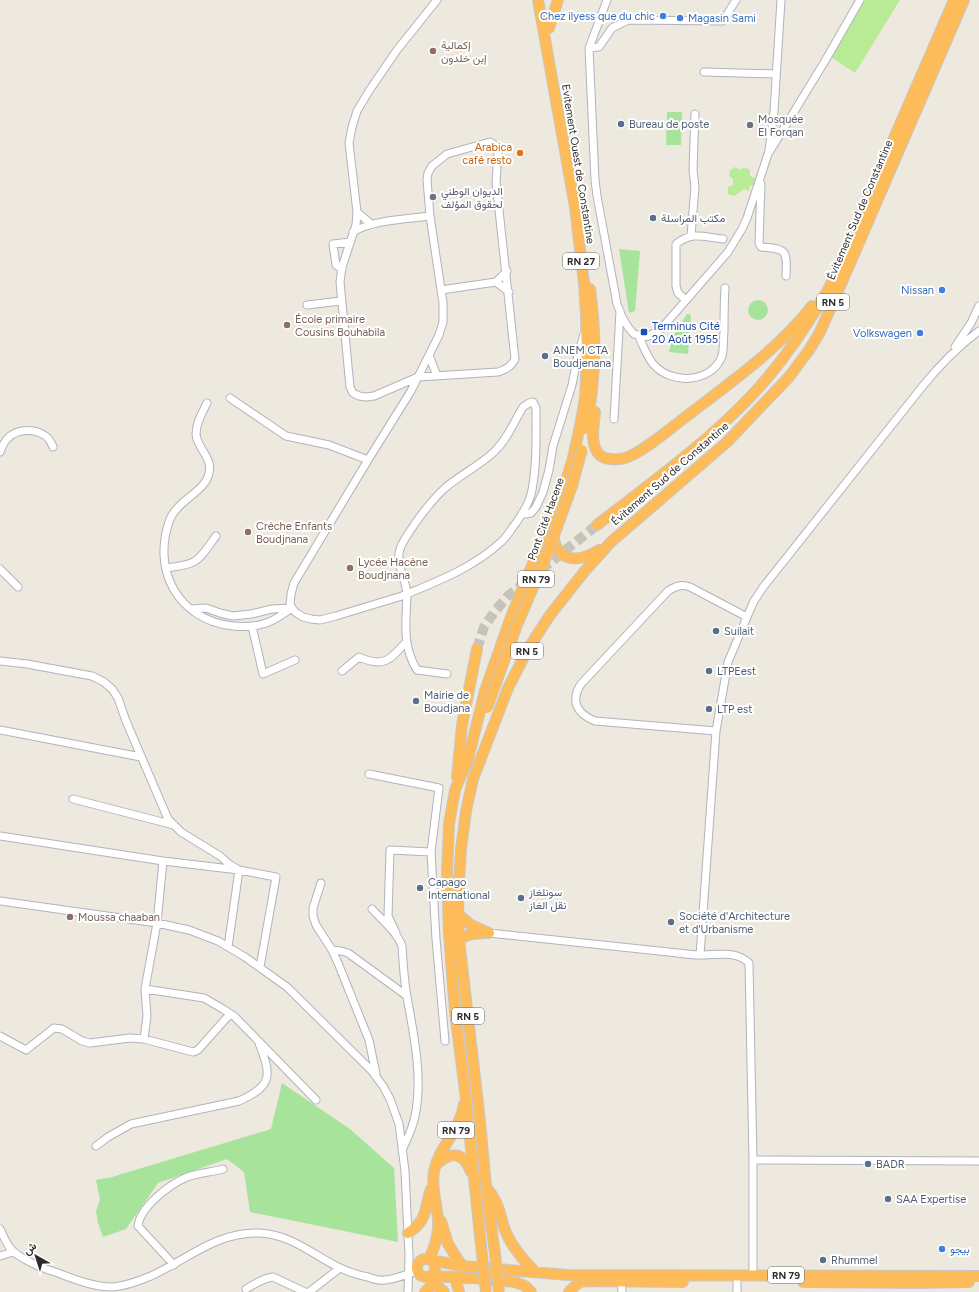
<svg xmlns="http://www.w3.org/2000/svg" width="979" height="1292" font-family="Figtree,Vazirmatn,sans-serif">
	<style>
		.green { fill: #a8e39b }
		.pitch { fill: #b9eb97 }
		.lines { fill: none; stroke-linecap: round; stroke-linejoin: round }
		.highway-tunnel { stroke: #c6c3ba; stroke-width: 10; stroke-dasharray: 10 5; stroke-linecap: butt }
		.minor-casing { stroke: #b2b2bf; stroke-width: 9 }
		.highway-casing { stroke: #c8c8c8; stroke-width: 12 }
		.minor { stroke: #fff; stroke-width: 7 }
		.highway { stroke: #febb59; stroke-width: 10 }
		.highway-bridge-casing { stroke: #c8c8c8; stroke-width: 12; stroke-linecap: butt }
		.highway-bridge { stroke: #febb59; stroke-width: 10 }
		.shop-dot { fill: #3f7fe0; stroke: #fff; stroke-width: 1.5 }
		.education-dot { fill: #8d6e63; stroke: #fff; stroke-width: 1.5 }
		.service-dot { fill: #5c6f8a; stroke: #fff; stroke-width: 1.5 }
		.worship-dot { fill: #6b7280; stroke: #fff; stroke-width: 1.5 }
		.food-dot { fill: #e8710a; stroke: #fff; stroke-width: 1.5 }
		.transit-dot { fill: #1a4fb4; stroke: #fff; stroke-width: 1.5 }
		.labels { text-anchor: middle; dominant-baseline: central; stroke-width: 4; stroke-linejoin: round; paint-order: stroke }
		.shield { fill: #fff; stroke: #6b6b6b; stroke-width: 1 }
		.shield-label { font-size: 10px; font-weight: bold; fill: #2c2c2c }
		.shop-label { font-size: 11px; fill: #366cbe; stroke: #fff; text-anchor: end }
		.education-label { font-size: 11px; fill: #785e54; stroke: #fff; text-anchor: start }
		.worship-label { font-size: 11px; fill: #5b616d; stroke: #fff; text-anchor: start }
		.service-label { font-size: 11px; fill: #4e5e75; stroke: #fff; text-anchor: start }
		.food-label { font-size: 11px; fill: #c56008; stroke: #fff; text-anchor: end }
		.street-label { font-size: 11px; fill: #2c2c2c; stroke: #fff }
		.transit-label { font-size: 11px; fill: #164399; stroke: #fff; text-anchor: start }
	</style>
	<rect width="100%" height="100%" fill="#ede9de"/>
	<path class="green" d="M667,112H682L681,145H666Z
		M619,249L640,251L635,311L629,313Z
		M748 310a10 10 0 1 1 20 0a10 10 0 1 1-20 0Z
		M687,314L691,315L688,354L669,352L673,336Z
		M282,1083L350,1129L394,1168L398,1242L250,1212L244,1172L227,1159L158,1183L126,1229L103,1237L98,1223L96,1211L100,1200L96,1180L112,1177L271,1129Z"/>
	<path class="pitch" d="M864,0H900L855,73L831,57Z
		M735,167L740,170L744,167L750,170V176L755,178V184L750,186L749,191L744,189L734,196L728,194V187L733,185V179L729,176L730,170Z"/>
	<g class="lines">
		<path class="highway-tunnel" d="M477,649L484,627L495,611L508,596L597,525"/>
		<g class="minor-casing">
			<path id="minor" d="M437,0L397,50L369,91L357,111L352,127L349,143L357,212L356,225L342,267L340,282L350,387L353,393L359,396L366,397L374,396L418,377L498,372C506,369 511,367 515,359L496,182L498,152L496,146L490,142L447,154L432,166L428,173L427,180L430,216L443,303V322L439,335L411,391L368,460L294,583L291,594L290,605L295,612L303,617L311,619L320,620L336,616L402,596C436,582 473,568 501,542C507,537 511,529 516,523C523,513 530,502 532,490C537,463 536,435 536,408L533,402L529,403L523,407C514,422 507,440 494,452C479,466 460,475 445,488C433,499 423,512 414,525C409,533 403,540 400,549C395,565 407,580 407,596C406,622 402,646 417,670L447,674
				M607,0L589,48L595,180L597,196L617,304L622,317L628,327L634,334L642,337L649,336L661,329L728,252L742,229L747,218L769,151L774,111L781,0
				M589,48L599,47L612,28L628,20L723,21L736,0
				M704,72L776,74
				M770,151L825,61L860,0
				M761,184L759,243L761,247C787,249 787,250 786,276
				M357,212L371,224
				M353,232C372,220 408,219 430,216
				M691,236L695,187L693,170L695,114
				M342,269L336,265L333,244L350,242
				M507,271L496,282L509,292
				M441,290L496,282
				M686,300L678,293L676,286V244C693,231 703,237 723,239
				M307,305L341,301
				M638,335C643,345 647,357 654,365C672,385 712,383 722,356C724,349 723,339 724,332C724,317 724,303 725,288
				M955,347L971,323L979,306
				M429,355L437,376
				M230,398L286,436L329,445L368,460
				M207,403C202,413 196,423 196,434C197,449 213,457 209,473C206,491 178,500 170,519C151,570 178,620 233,626C244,627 253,627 263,624C273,622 283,614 292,608
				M614,419L620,311
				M0,452C2,447 4,441 8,438C20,426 47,428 53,447
				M522,513L526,514L531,513L536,507L543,492L549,470L553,446L572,385L578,355L584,334
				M166,568C199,564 197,562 216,536
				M0,569L18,587
				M191,609L206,608L220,613L233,616L251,614L272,609L292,608
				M252,626L263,674L295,660
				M0,661L27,664L92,676L104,682L112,689L118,698L126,721L168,819L181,832L220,856L229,864L239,870L228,947
				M342,671L359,657C384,668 390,660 406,642
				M0,730L141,757
				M716,731L595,721C577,714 570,701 581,684L668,591C676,586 681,584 690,587L747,617
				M369,774L439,788L431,852L436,939L445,1041
				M73,799L174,825
				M0,836L163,861L239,870L276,877L260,967
				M163,861L157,923L145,989L204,998L223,1009L235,1017L316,1100
				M321,883L313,908V916L316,925L332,950L338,963L369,1040L376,1074
				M433,895L448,894
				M0,901L157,923L189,930L218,941L245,957L287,987L371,1070L383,1086L390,1099L399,1124L405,1171L409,1255L408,1292
				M372,909C382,920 397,932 402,946C403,963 404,980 407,997C414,1035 423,1079 415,1116C413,1128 407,1139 402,1150
				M396,933L388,916L390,850L431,852
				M489,933L678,953C685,954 693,955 700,955C718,955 735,950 749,963L753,1160V1275
				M332,950L341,951L348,953L407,996
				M700,955L716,731L728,662L747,617L754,601L764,586L922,387C939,366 957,347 979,331
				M0,1036L26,1050L54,1028L62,1029L82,1041L90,1043L130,1038L144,1039L193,1052L198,1050L230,1014
				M144,1039L147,1016L145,989
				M96,1146L108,1137L131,1124L239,1101C274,1085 271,1075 259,1043
				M753,1160L979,1161
				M0,1229C3,1235 6,1243 10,1248C19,1259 44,1269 58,1273C76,1280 94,1287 113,1287C126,1286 139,1281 151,1276C188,1259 216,1232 259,1233C289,1234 311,1253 336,1266C346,1271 357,1275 368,1277C373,1279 379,1281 385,1280C396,1279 407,1274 417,1271
				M0,1256L13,1252
				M174,1265L138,1226C140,1207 170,1184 187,1177C198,1173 212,1172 223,1169
				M737,1282V1292
				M621,1283L622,1292
				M246,1289C255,1284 263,1278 273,1277L305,1292
				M309,1292L340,1268"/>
		</g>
		<g class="highway-casing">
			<path id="highway" d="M549,28L558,0
				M595,412C594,425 589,447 601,456C607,460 618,460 625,458C643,452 667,431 683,419C728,384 777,351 812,306
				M586,428C596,381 597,337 590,289
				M597,525C651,483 706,444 753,394C783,362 807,326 829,288L954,0
				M553,535C557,563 578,563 599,550
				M457,777L462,725L477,649
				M458,914L471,925L489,933
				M459,939L471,934L485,933
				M437,1164C452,1150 464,1153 471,1172
				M486,1187C501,1204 499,1216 507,1235C514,1249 524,1261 535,1272
				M441,1221L448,1244L462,1266
				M408,1233C428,1220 424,1210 431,1189
				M495,1254L486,1186L480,1121L459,939L458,898L461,849L466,811L473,779L508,688L528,649L550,615L584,572L611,542L727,442L789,377L809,350L819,334L842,282L964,0
				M482,1255L465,1091L455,1012L449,934L447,873L449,824L455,790L468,759L485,691L511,617L564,487L573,458L580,426L585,398L587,361L586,314L584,283L575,207L538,0
				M417 1268a9 9 0 1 1 18 0a9 9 0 1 1-18 0Z
				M429,1259C435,1247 439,1234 438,1220C437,1204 431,1188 434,1171C439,1146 460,1132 464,1104
				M431,1260L462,1266L568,1275L979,1276
				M430,1276L473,1278L515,1282L525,1286L531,1292
				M427,1277L444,1292
				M455,1277L459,1292
				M803,1282L919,1283L969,1282
				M425,1292L434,1283
				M569,1292L577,1284L583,1281L683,1282"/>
		</g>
		<use href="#minor" class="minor"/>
		<use href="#highway" class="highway"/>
		<g class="highway-bridge-casing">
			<path id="highway-bridge" d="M487,708L517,625L547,555L572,486L582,450
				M495,1254L499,1292
				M482,1255L486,1292"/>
		</g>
		<use href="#highway-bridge" class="highway-bridge"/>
	</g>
	<g class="shop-dot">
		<circle cx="663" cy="16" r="4"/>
		<circle cx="680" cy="18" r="4"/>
		<circle cx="942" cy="290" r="4"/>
		<circle cx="920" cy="333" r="4"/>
		<circle cx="942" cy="1249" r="4"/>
	</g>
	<g class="education-dot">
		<circle cx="433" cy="51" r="4"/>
		<circle cx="287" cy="325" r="4"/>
		<circle cx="248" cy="532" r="4"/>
		<circle cx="350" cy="568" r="4"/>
		<circle cx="70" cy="917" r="4"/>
	</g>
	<g class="service-dot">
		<circle cx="621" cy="124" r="4"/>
		<circle cx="653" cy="218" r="4"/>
		<circle cx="545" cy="356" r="4"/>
		<circle cx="716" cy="631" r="4"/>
		<circle cx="709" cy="671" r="4"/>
		<circle cx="416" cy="701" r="4"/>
		<circle cx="709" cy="709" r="4"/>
		<circle cx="420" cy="888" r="4"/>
		<circle cx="521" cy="898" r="4"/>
		<circle cx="671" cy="922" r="4"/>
		<circle cx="868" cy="1164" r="4"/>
		<circle cx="888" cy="1199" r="4"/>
		<circle cx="823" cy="1260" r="4"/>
	</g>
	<g class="worship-dot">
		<circle cx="750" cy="125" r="4"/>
		<circle cx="433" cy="197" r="4"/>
	</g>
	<circle class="food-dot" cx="520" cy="153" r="4"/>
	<rect class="transit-dot" x="640" y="328" width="8" height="8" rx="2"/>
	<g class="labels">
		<g class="shield">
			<rect x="563" y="253" width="36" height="16" rx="3"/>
			<rect x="817" y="294" width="32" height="16" rx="3"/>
			<rect x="518" y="571" width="36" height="16" rx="3"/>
			<rect x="511" y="643" width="32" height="16" rx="3"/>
			<rect x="452" y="1008" width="32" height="16" rx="3"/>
			<rect x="438" y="1122" width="36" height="16" rx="3"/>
			<rect x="768" y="1267" width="36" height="16" rx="3"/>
		</g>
		<g class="shield-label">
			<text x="581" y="261">RN 27</text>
			<text x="833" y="302">RN 5</text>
			<text x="536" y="579">RN 79</text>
			<text x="527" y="651">RN 5</text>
			<text x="468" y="1016">RN 5</text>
			<text x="456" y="1130">RN 79</text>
			<text x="786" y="1275">RN 79</text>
		</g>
		<g class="shop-label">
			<text x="655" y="16">Chez ilyess que du chic</text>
			<text x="688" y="18" text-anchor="start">Magasin Sami</text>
			<text x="934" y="290">Nissan</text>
			<text x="912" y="333">Volkswagen</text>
			<text x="950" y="1249" text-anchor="start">بيجو</text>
		</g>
		<g class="education-label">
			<text x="441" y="45">إكمالية<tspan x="441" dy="13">إبن خلدون</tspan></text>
			<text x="295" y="319">École primaire<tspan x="295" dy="13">Cousins Bouhabila</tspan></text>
			<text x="256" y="526">Crèche Enfants<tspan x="256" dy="13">Boudjnana</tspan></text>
			<text x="358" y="562">Lycée Hacène<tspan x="358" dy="13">Boudjnana</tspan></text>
			<text x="78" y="917">Moussa chaaban</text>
		</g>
		<g class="worship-label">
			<text x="758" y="119">Mosquée<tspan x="758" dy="13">El Forqan</tspan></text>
			<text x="441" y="191">الديوان الوطني<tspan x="441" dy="13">لحقوق المؤلف</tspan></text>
		</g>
		<g class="service-label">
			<text x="629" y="124">Bureau de poste</text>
			<text x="661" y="218">مكتب المراسلة</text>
			<text x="553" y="350">ANEM CTA<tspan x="553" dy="13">Boudjenana</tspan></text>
			<text x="724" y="631">Suilait</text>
			<text x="717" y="671">LTPEest</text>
			<text x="424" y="695">Mairie de<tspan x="424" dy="13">Boudjana</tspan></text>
			<text x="717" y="709">LTP est</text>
			<text x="428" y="882">Capago<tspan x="428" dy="13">International</tspan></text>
			<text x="529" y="892">سونلغاز<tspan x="529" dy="13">نقل الغاز</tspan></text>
			<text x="679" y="916">Société d'Architecture<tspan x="679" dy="13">et d'Urbanisme</tspan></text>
			<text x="876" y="1164">BADR</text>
			<text x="896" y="1199">SAA Expertise</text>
			<text x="831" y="1260">Rhummel</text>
		</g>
		<g class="food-label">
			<text x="512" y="147">Arabica<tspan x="512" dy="13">café resto</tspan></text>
		</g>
		<g class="street-label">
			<text transform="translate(578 164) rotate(81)">Evitement Ouest de Constantine</text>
			<text transform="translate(860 210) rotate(-67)">Évitement Sud de Constantine</text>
			<text transform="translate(670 474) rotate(-41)">Évitement Sud de Constantine</text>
			<text transform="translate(546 519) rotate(-70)">Pont Cité Hacene</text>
		</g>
		<g class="transit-label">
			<text x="652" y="326">Terminus Cité<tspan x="652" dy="13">20 Août 1955</tspan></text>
		</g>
	</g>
	<g transform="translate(36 1256) rotate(321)" stroke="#ffffff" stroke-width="3" paint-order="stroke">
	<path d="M0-3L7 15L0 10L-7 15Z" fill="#2c2c2c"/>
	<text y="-6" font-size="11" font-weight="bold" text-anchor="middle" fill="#2c2c2c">ش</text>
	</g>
</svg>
